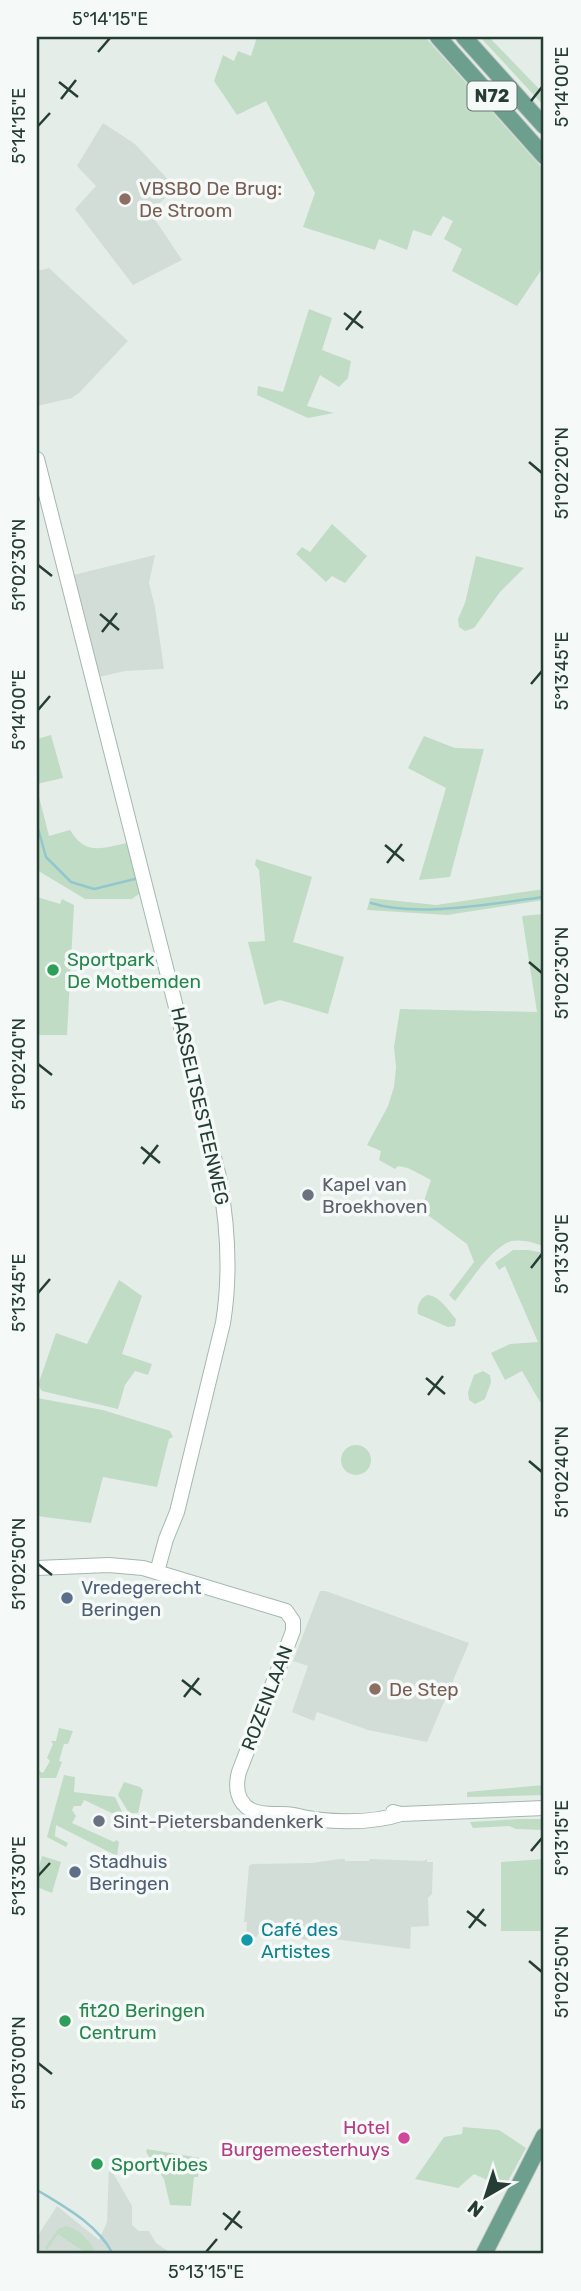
<svg xmlns="http://www.w3.org/2000/svg" width="581" height="2291" font-family="Rubik,sans-serif">
	<style>
		.built { fill: #d3ddd8 }
		.green { fill: #c0dcc5 }
		.lines { fill: none; stroke-linecap: round; stroke-linejoin: round }
		.stream { stroke: #92c8cd; stroke-width: 2.5 }
		.secondary-casing { stroke: #a4b8b0; stroke-width: 16 }
		.primary-casing { stroke: #c2c9c6; stroke-width: 18 }
		.secondary { stroke: #fff; stroke-width: 14 }
		.primary { stroke: #6d9f8e; stroke-width: 16 }
		.ticks { fill: none; stroke: #253d35; stroke-width: 2.5 }
		.education-dot { fill: #8d6e63; stroke: #f5f9f7; stroke-width: 2.5 }
		.leisure-dot { fill: #2e9e5b; stroke: #f5f9f7; stroke-width: 2.5 }
		.worship-dot { fill: #6b7280; stroke: #f5f9f7; stroke-width: 2.5 }
		.service-dot { fill: #5c6f8a; stroke: #f5f9f7; stroke-width: 2.5 }
		.culture-dot { fill: #0f9aa8; stroke: #f5f9f7; stroke-width: 2.5 }
		.hotel-dot { fill: #d1479c; stroke: #f5f9f7; stroke-width: 2.5 }
		.labels { text-anchor: middle; dominant-baseline: central; stroke-width: 7; stroke-linejoin: round; paint-order: stroke }
		.shield { fill: #f5f9f7; stroke: #63756f; stroke-width: 2 }
		.shield-label { font-size: 18px; font-weight: bold; fill: #253d35 }
		.education-label { font-size: 19px; fill: #785e54; stroke: #f5f9f7; text-anchor: start }
		.leisure-label { font-size: 19px; fill: #27864d; stroke: #f5f9f7; text-anchor: start }
		.street-label { font-size: 19px; fill: #253d35; stroke: #f5f9f7 }
		.worship-label { font-size: 19px; fill: #5b616d; stroke: #f5f9f7; text-anchor: start }
		.service-label { font-size: 19px; fill: #4e5e75; stroke: #f5f9f7; text-anchor: start }
		.culture-label { font-size: 19px; fill: #0d838f; stroke: #f5f9f7; text-anchor: start }
		.hotel-label { font-size: 19px; fill: #b23c85; stroke: #f5f9f7; text-anchor: end }
		.neatline { fill: none; stroke: #253d35; stroke-width: 2.5 }
		.ticks-label { font-size: 18px; text-anchor: middle; fill: #253d35 }
	</style>
	<rect width="100%" height="100%" fill="#e5ede9"/>
	<path class="built" d="M103,123L135,144L176,188L150,212L182,260L133,285L75,209L96,186L77,166Z
		M49,268L128,341L79,393L72,398L37,406V271Z
		M155,555L149,583L155,607L164,669L125,671L99,677L73,575Z
		M320,1591H326L469,1643L427,1742L368,1730L317,1712L314,1721L292,1712L308,1666L293,1661Z
		M340,1859H345V1861H369L370,1859L424,1861L427,1859V1862H433L432,1894L428,1898L429,1926L411,1927L410,1949L311,1936L307,1940L264,1932L263,1935L258,1934L257,1937L246,1936L247,1922H244L249,1866L252,1864L311,1863Z
		M109,2166L132,2206V2225L139,2231H149L156,2243L172,2254H37V2237L57,2206L99,2240L107,2222Z"/>
	<path class="green" d="M257,37L271,39L281,37L321,38L425,37L544,170V266L517,306L452,271L462,249L444,239L453,221L443,216L431,236L413,230L407,250L379,239L375,250L303,227L315,193L266,101L237,115L214,81L223,55L234,61L238,51L251,56Z
		M480,37H489L544,94V106Z
		M309,309L332,318L322,350L351,361L348,378L339,387L320,375L307,406L334,413L308,418L257,395L258,386L283,392Z
		M332,524L367,556L345,583L332,576L326,582L296,554L302,547L310,552Z
		M476,556L524,568L500,592L474,628L465,631L459,627L458,619L465,603Z
		M51,735L63,778L37,784V739Z
		M424,736L455,748L484,749L450,877L419,880L446,788L408,768Z
		M37,789L49,836L70,830C86,856 101,848 127,843L140,893L132,899H85L37,870Z
		M256,859L312,877L293,942L344,957L328,1014L280,1000L264,1005L248,942L265,941L259,870L255,865Z
		M544,889V900L447,915L367,910L370,898L436,905Z
		M37,897L60,904L62,899L74,905L67,1035H37Z
		M544,914V1246C534,1243 522,1239 512,1241C492,1246 468,1285 455,1301L449,1295L474,1262L467,1244L421,1210L431,1180L408,1168L398,1166L395,1169L379,1160L381,1151L367,1145L388,1106L394,1087L396,1067L394,1047L400,1009L537,1012L522,916Z
		M513,1250H528L544,1253V1401L540,1402L522,1371L505,1380L491,1353L510,1344L538,1342L505,1266L499,1270L495,1263Z
		M119,1280L142,1296L122,1354L152,1364L148,1375L135,1371L125,1385L118,1409L42,1391L38,1385L56,1333L87,1344Z
		M427,1295C439,1295 448,1310 456,1319L455,1326L448,1327L418,1314C416,1308 420,1298 427,1295Z
		M483,1371L490,1375L491,1382L485,1399L475,1404L469,1400L468,1392L474,1375Z
		M37,1398L103,1410L170,1431L173,1437L169,1439L157,1487L103,1477L91,1523L37,1516Z
		M341 1460a15 15 0 1 1 30 0a15 15 0 1 1-30 0Z
		M59,1728L73,1731L68,1744H64L59,1761L62,1762L56,1778H40L39,1771L43,1773L50,1761L47,1758L53,1744L51,1741H56Z
		M64,1775L75,1777L74,1792L115,1797L123,1814L116,1815L84,1800L81,1806H74L72,1810L76,1816L72,1823L114,1842L116,1840L119,1842L117,1856L56,1825L55,1836L68,1843L66,1847L47,1837Z
		M124,1782L140,1787L143,1790L138,1813H129L118,1795Z
		M544,1785V1795L467,1797V1792Z
		M519,1819H544V1830L516,1829L509,1826L473,1828L470,1822Z
		M42,1856L61,1862L52,1893L37,1887V1874Z
		M544,1859V1931H501V1862Z
		M463,2127L499,2130L526,2148L507,2183V2189L474,2174L458,2188L415,2179L444,2137L462,2134Z
		M147,2149L200,2158L198,2177H194L191,2206L170,2205L164,2179L146,2152Z
		M66,2226C81,2229 90,2242 97,2254H87L58,2234L47,2250L45,2248L58,2229Z"/>
	<g class="lines">
		<path class="stream" d="M37,825L46,857L71,882L94,889L135,879
			M371,903C418,918 495,903 544,897
			M37,2190C65,2207 97,2224 113,2254"/>
		<g class="secondary-casing">
			<path id="secondary" d="M37,459L219,1177C228,1226 231,1274 223,1323L177,1512L166,1539L157,1572
				M37,1568L109,1565L143,1568L286,1611L293,1621V1631L239,1772C235,1787 237,1802 251,1810C264,1817 280,1812 294,1815C324,1823 371,1824 401,1814
				M393,1812L401,1814L544,1808"/>
		</g>
		<g class="primary-casing">
			<path id="primary" d="M438,37L544,156
				M464,37L544,126
				M484,2254L544,2136"/>
		</g>
		<use href="#secondary" class="secondary"/>
		<use href="#primary" class="primary"/>
	</g>
	<path class="ticks" d="M98,52L110,38M59,82L78,97M61,99L76,80M531,101L542,87M38,126L50,113M344,313L363,328M346,330L361,311M529,462L542,473M38,565L52,576M100,614L119,630M102,632L117,613M531,684L542,671M38,710L50,696M385,845L404,861M387,863L402,844M529,962L542,973M38,1064L52,1075M141,1147L160,1163M143,1164L158,1145M531,1268L542,1254M38,1293L50,1279M426,1378L445,1394M428,1395L443,1376M529,1461L542,1472M38,1564L52,1575M182,1680L201,1695M184,1697L199,1678M531,1851L542,1838M38,1876L50,1863M467,1911L486,1926M469,1928L484,1909M529,1961L542,1972M38,2063L52,2074M223,2213L242,2228M225,2230L240,2211M206,2252L217,2239"/>
	<g class="education-dot">
		<circle cx="125" cy="199" r="7"/>
		<circle cx="375" cy="1689" r="7"/>
	</g>
	<g class="leisure-dot">
		<circle cx="53" cy="970" r="7"/>
		<circle cx="65" cy="2021" r="7"/>
		<circle cx="97" cy="2164" r="7"/>
	</g>
	<g class="worship-dot">
		<circle cx="308" cy="1195" r="7"/>
		<circle cx="99" cy="1821" r="7"/>
	</g>
	<g class="service-dot">
		<circle cx="67" cy="1598" r="7"/>
		<circle cx="75" cy="1872" r="7"/>
	</g>
	<circle class="culture-dot" cx="247" cy="1940" r="7"/>
	<circle class="hotel-dot" cx="404" cy="2138" r="7"/>
	<g class="labels">
		<rect class="shield" x="467.5" y="81.5" width="49" height="29" rx="5"/>
		<g class="shield-label">
			<text x="492" y="96">N72</text>
		</g>
		<g class="education-label">
			<text x="139" y="188">VBSBO De Brug:<tspan x="139" dy="22">De Stroom</tspan></text>
			<text x="389" y="1689">De Step</text>
		</g>
		<g class="leisure-label">
			<text x="67" y="959">Sportpark<tspan x="67" dy="22">De Motbemden</tspan></text>
			<text x="79" y="2010">fit20 Beringen<tspan x="79" dy="22">Centrum</tspan></text>
			<text x="111" y="2164">SportVibes</text>
		</g>
		<g class="street-label">
			<text transform="translate(200 1106) rotate(77)">HASSELTSESTEENWEG</text>
			<text transform="translate(267 1698) rotate(-69)">ROZENLAAN</text>
		</g>
		<g class="worship-label">
			<text x="322" y="1184">Kapel van<tspan x="322" dy="22">Broekhoven</tspan></text>
			<text x="113" y="1821">Sint-Pietersbandenkerk</text>
		</g>
		<g class="service-label">
			<text x="81" y="1587">Vredegerecht<tspan x="81" dy="22">Beringen</tspan></text>
			<text x="89" y="1861">Stadhuis<tspan x="89" dy="22">Beringen</tspan></text>
		</g>
		<g class="culture-label">
			<text x="261" y="1929">Café des<tspan x="261" dy="22">Artistes</tspan></text>
		</g>
		<g class="hotel-label">
			<text x="390" y="2127">Hotel<tspan x="390" dy="22">Burgemeesterhuys</tspan></text>
		</g>
	</g>
	<rect width="581" height="2291" fill="none" stroke="#f5f9f7" stroke-width="77"/>
	<g transform="translate(486 2196) rotate(219)" stroke="#f5f9f7" stroke-width="5" paint-order="stroke">
	<path d="M0-5L12 26L0 18L-12 26Z" fill="#253d35"/>
	<text y="-10" font-size="19" font-weight="bold" text-anchor="middle" fill="#253d35">N</text>
	</g>
	<rect x="38" y="38" width="504" height="2214" class="neatline"/>
	<g class="ticks-label">
		<text x="110" y="25">5°14'15"E</text>
		<text transform="translate(562 87) rotate(-90)" y="6">5°14'00"E</text>
		<text transform="translate(19 126) rotate(-90)" y="6">5°14'15"E</text>
		<text transform="translate(562 473) rotate(-90)" y="6">51°02'20"N</text>
		<text transform="translate(19 565) rotate(-90)" y="6">51°02'30"N</text>
		<text transform="translate(562 671) rotate(-90)" y="6">5°13'45"E</text>
		<text transform="translate(19 710) rotate(-90)" y="6">5°14'00"E</text>
		<text transform="translate(562 973) rotate(-90)" y="6">51°02'30"N</text>
		<text transform="translate(19 1064) rotate(-90)" y="6">51°02'40"N</text>
		<text transform="translate(562 1254) rotate(-90)" y="6">5°13'30"E</text>
		<text transform="translate(19 1293) rotate(-90)" y="6">5°13'45"E</text>
		<text transform="translate(562 1472) rotate(-90)" y="6">51°02'40"N</text>
		<text transform="translate(19 1564) rotate(-90)" y="6">51°02'50"N</text>
		<text transform="translate(562 1838) rotate(-90)" y="6">5°13'15"E</text>
		<text transform="translate(19 1876) rotate(-90)" y="6">5°13'30"E</text>
		<text transform="translate(562 1972) rotate(-90)" y="6">51°02'50"N</text>
		<text transform="translate(19 2063) rotate(-90)" y="6">51°03'00"N</text>
		<text x="206" y="2278">5°13'15"E</text>
	</g>
</svg>
